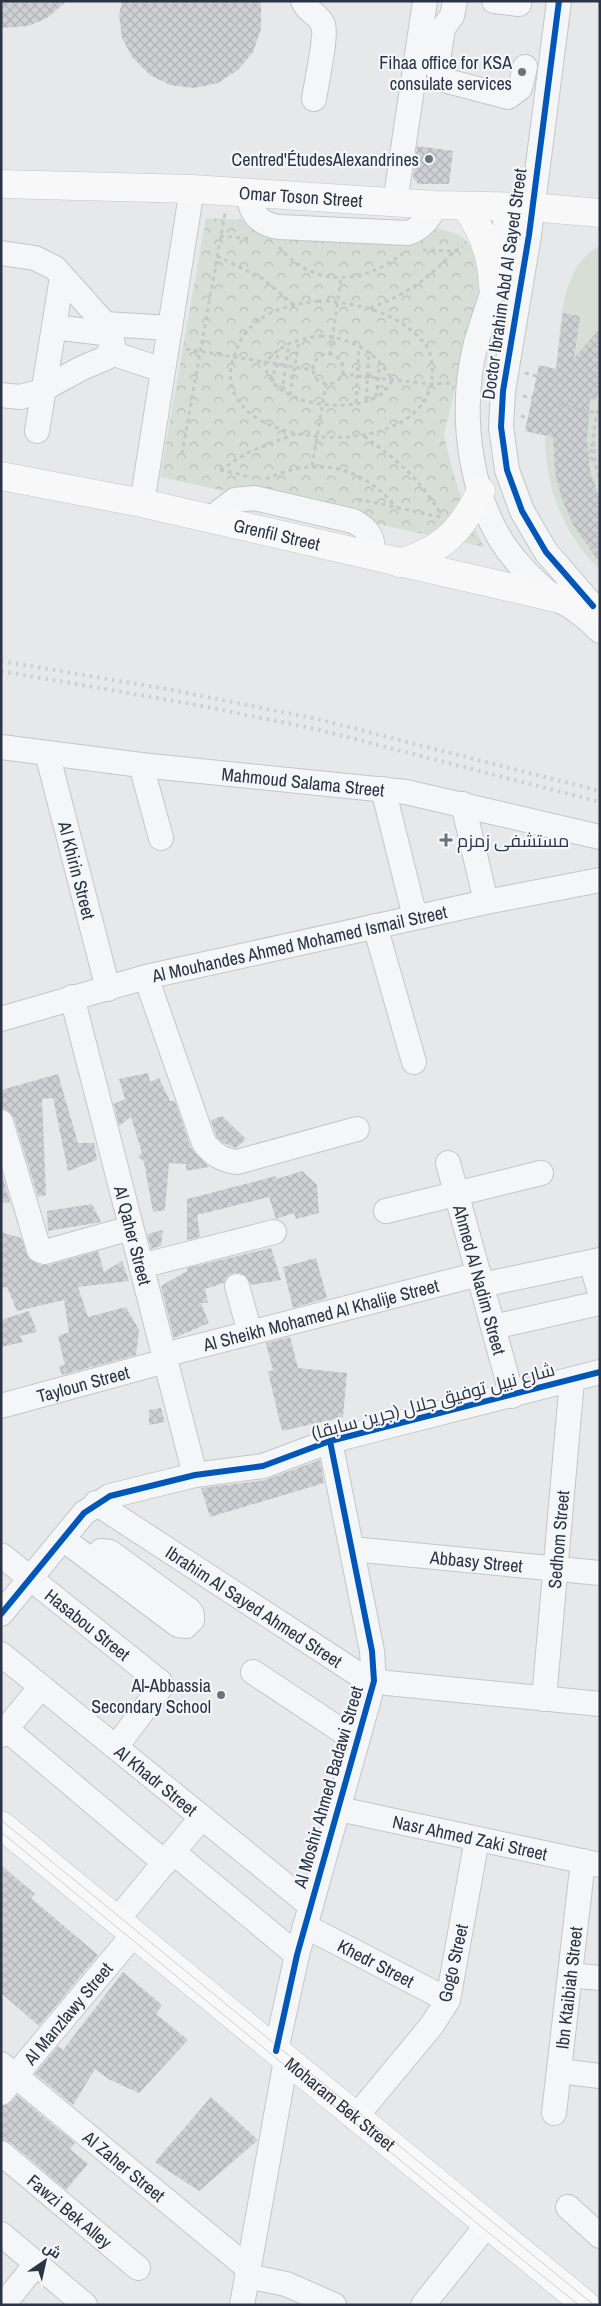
<svg xmlns="http://www.w3.org/2000/svg" width="601" height="2306" font-family="'Archivo Narrow',Cairo,sans-serif">
	<style>
		.park { fill: url(#park-crowns) }
		.pitch { fill: #d6ded6 }
		.building { fill: url(#building-cross-hatch) }
		.lines { fill: none; stroke-linecap: round; stroke-linejoin: round }
		.minor-casing { stroke: #c4c6c8; stroke-width: 26 }
		.major-casing { stroke: #c2c5c8; stroke-width: 29 }
		.path { stroke: #c5c6ca; stroke-width: 3; stroke-dasharray: 4 4; stroke-linecap: butt }
		.minor { stroke: #f5f6f7; stroke-width: 24 }
		.major { stroke: #f8f8f8; stroke-width: 28 }
		.tram { stroke: #cecfd2; stroke-width: 1 }
		.rail { stroke: #cecfd2; stroke-width: 4; stroke-dasharray: 2.5 5; stroke-linecap: butt }
		.cycleway-casing { stroke: #f4f6f9; stroke-width: 9 }
		.cycleway { stroke: #0057b8; stroke-width: 6 }
		.poi-dot { fill: #6c737f; stroke: #f4f6f9; stroke-width: 2 }
		.labels { text-anchor: middle; dominant-baseline: central; stroke-width: 4.5; stroke-linejoin: round; paint-order: stroke }
		.poi-label { font-size: 18px; fill: #2b3445; stroke: #f4f6f9; text-anchor: end }
		.street-label { font-size: 18px; fill: #2b3445; stroke: #f4f6f9 }
	</style>
	<defs>
		<pattern id="park-crowns" width="20" height="18" patternUnits="userSpaceOnUse" patternTransform="scale(1.25)"><rect width="20" height="18" fill="#d6ded6"/><path d="M2 6a3 3 0 1 1 6 0M12 15a3 3 0 1 1 6 0" fill="none" stroke="#b8bfb9"/></pattern>
		<pattern id="building-cross-hatch" width="8" height="8" patternUnits="userSpaceOnUse" patternTransform="scale(1.25)"><rect width="8" height="8" fill="#ced0d3"/><path d="M0 0l8 8M0 8l8-8" fill="none" stroke="#b1b3b6"/></pattern>
	</defs>
	<rect width="100%" height="100%" fill="#e6e8ea"/>
	<path class="park" d="M206,218L434,228C465,233 475,244 483,274L444,434C452,475 464,510 484,547L160,477Z"/>
	<path class="pitch" d="M600,246V570C563,534 545,486 545,436L525,431L539,365L556,369C561,330 559,265 600,246Z"/>
	<path class="building" d="M1,1H67L47,18L28,26L1,28Z
		M122,1H261V29L253,52L238,70L218,83L194,88L170,85L150,75L133,58L122,38L119,15Z
		M417,146L453,151L449,184H418L413,178Z
		M563,313L580,316L574,358L600,329V389L596,400L590,399L587,439L590,471L600,499V563L574,526L562,500L555,472L553,437L525,431L539,365L556,369Z
		M148,1073L150,1082L159,1078L170,1101H175L191,1148L209,1167L186,1171V1164L169,1163L165,1210L153,1212L144,1162L138,1156L142,1153L131,1117L119,1126L114,1104L125,1099L119,1079Z
		M58,1074L78,1143H94L97,1160L68,1171L53,1098L42,1099L46,1195L38,1197L14,1118L10,1112L1,1109V1090Z
		M222,1116L246,1139L236,1148L223,1143L216,1136L211,1120Z
		M1,1171L10,1202L1,1203Z
		M302,1171L317,1185L319,1213L296,1219L294,1213L276,1219L269,1197L197,1215L200,1237L187,1240V1199L276,1176L277,1179Z
		M92,1204L101,1222L48,1231L47,1211Z
		M163,1230L161,1246L151,1249L147,1234Z
		M1,1232L21,1238L29,1259L41,1265H49L98,1251L104,1272L122,1261L129,1281L78,1287L88,1317L126,1307L139,1330L136,1355L62,1375L59,1366L65,1365L58,1336L69,1332L64,1300L17,1311L7,1287L1,1288Z
		M271,1248L281,1280L251,1285L246,1276L240,1273H233L227,1277L224,1283L205,1289L208,1303H201L209,1323L174,1338L161,1286L187,1271V1268Z
		M316,1258L327,1298L293,1308L283,1267Z
		M29,1311L37,1332L20,1336L23,1342L1,1347V1320Z
		M290,1337L298,1368L347,1373L343,1417L282,1431L268,1372L273,1370L266,1343Z
		M161,1408L165,1422L149,1425V1410Z
		M320,1460L324,1483L210,1517L201,1488L265,1480Z
		M1,1865L35,1894L31,1898L98,1955L39,2026L1,1993Z
		M123,1972L162,2005L156,2014L188,2040L139,2093L110,2080L95,2069L73,2105L35,2074L58,2046L63,2050Z
		M17,2095L75,2143L70,2149L88,2164L66,2190L10,2142L1,2140V2106L11,2102Z
		M211,2097L258,2140L199,2191L155,2162Z"/>
	<g class="lines">
		<g class="minor-casing">
			<g id="minor">
				<path d="M303,1C307,12 319,14 323,25C327,35 316,85 314,99"/>
				<path d="M455,1L452,16L443,28L437,68L439,73L447,81L508,97L520,88L525,67"/>
				<path d="M494,1L519,4"/>
				<path d="M559,1L529,235L503,391L501,427L507,470L522,511L546,552L593,606"/>
				<path d="M248,193C250,213 259,224 279,227L408,233C422,228 430,219 435,205"/>
				<path d="M395,203L425,1"/>
				<path d="M504,206C510,254 489,298 476,343C458,413 469,508 518,563C528,575 540,586 551,595C557,600 565,603 571,607C582,614 591,622 600,631"/>
				<path d="M1,253L35,258L55,268L105,324L111,334L113,345L106,358L82,368L36,393L20,397L1,395"/>
				<path d="M105,324L170,328"/>
				<path d="M54,327L111,334"/>
				<path d="M111,353L163,370"/>
				<path d="M37,431L62,277"/>
				<path d="M142,503L192,189"/>
				<path d="M214,520L219,512L235,500L254,498L353,521C369,529 375,539 372,557"/>
				<path id="s1" d="M1,747L141,765L406,792L600,837"/>
				<path id="s2" d="M47,753L108,989"/>
				<path d="M141,765L161,838"/>
				<path d="M383,789L415,917"/>
				<path d="M463,804L486,902"/>
				<path d="M375,926L414,1062"/>
				<path d="M146,977L204,1143C214,1155 222,1160 237,1162L357,1129"/>
				<path id="s3" d="M72,997L195,1475"/>
				<path id="s4" d="M1,1019L146,977L486,902L600,880"/>
				<path d="M1,1122L39,1250L45,1252L131,1228"/>
				<path id="s5" d="M448,1163L512,1396"/>
				<path d="M386,1211L541,1173"/>
				<path d="M591,1262L600,1293"/>
				<path d="M141,1266L274,1232"/>
				<path d="M482,1285L600,1260"/>
				<path d="M237,1286L250,1333"/>
				<path d="M493,1327L600,1303"/>
				<path id="s6" d="M164,1355L479,1274"/>
				<path id="s7" d="M1,1406L166,1361"/>
				<path id="s8" d="M96,1503L361,1676L387,1683L600,1704"/>
				<path d="M63,1539L178,1625L186,1626L192,1620V1614L189,1610L110,1552L101,1551L93,1561"/>
				<path id="s9" d="M352,1549L600,1573"/>
				<path id="s10" d="M1,1555L160,1682V1688L116,1747"/>
				<path d="M1,1614L84,1513L110,1496L195,1475L263,1466L330,1441L600,1372"/>
				<path id="s11" d="M1,1654L311,1906"/>
				<path d="M253,1672L357,1741"/>
				<path id="s12" d="M544,1699L572,1380"/>
				<path d="M6,1729L165,1863"/>
				<path d="M1,1735L41,1687"/>
				<path id="s13" d="M339,1809L600,1865"/>
				<path d="M173,1852L297,1955"/>
				<path d="M117,1920L202,1817"/>
				<path id="s14" d="M305,1926L448,2000"/>
				<path d="M570,1975L600,1978"/>
				<path d="M276,2051L297,1955L374,1681L372,1651L330,1441"/>
				<path id="s15" d="M1,2064L248,2268"/>
				<path d="M559,2071L600,2076"/>
				<path id="s16" d="M1,2093L134,1934"/>
				<path id="s17" d="M554,2113L583,1861"/>
				<path d="M355,2118L432,2025L448,2000L477,1839"/>
				<path id="s18" d="M1,2153L138,2268"/>
				<path d="M568,2207L600,2236"/>
				<path d="M1,2234L85,2305"/>
				<path d="M247,2276L286,2284L334,2305"/>
				<path d="M3,2305L36,2264"/>
				<path d="M242,2305L286,2060"/>
				<path d="M423,2305L487,2225"/>
			</g>
		</g>
		<g class="major-casing">
			<g id="major">
				<path id="s19" d="M1,184L192,189L435,205L531,207L600,213"/>
				<path d="M465,206C483,230 492,256 493,286"/>
				<path id="s20" d="M1,476L142,503L600,608"/>
				<path d="M399,563C443,550 461,531 481,491"/>
				<path id="s21" d="M1,1825L586,2305"/>
			</g>
		</g>
		<path class="path" d="M220,236L252,239
			M279,247C314,288 362,285 402,254
			M423,250L454,251L463,247
			M217,256L262,278L294,305
			M318,301C356,302 398,312 424,343C432,352 433,367 432,379C423,456 262,452 235,395C227,378 231,364 237,348C251,314 285,305 318,301Z
			M370,308C404,296 430,278 454,251
			M321,336C352,338 377,352 392,380C378,421 267,410 265,363C279,345 299,338 321,336Z
			M186,349L313,370
			M313 369a15 15 0 1 1 30 0a15 15 0 1 1-30 0Z
			M330,355L341,278
			M525,373L537,376
			M342,374L431,384L451,383
			M272,382L279,349
			M282,392L289,344
			M290,395L299,340
			M523,396L532,398
			M376,397L380,362
			M366,400L369,352
			M600,402C592,427 591,455 600,480
			M356,403L359,346
			M559,404L600,414
			M521,416L528,418
			M364,436C398,461 418,477 441,514
			M594,445H590L592,462H595
			M182,454L225,213
			M312,466L326,384
			M220,470L251,477
			M220,470L249,452L297,433
			M266,479C315,456 361,465 396,507
			M358,499L440,517"/>
		<use href="#minor" class="minor"/>
		<use href="#major" class="major"/>
		<path class="tram" d="M1,1820L594,2305
			M1,1832L484,2229L579,2305"/>
		<path class="rail" d="M1,661L167,689L317,719L600,791
			M1,671L192,704L316,729L600,802"/>
		<g class="cycleway-casing">
			<path id="cycleway" d="M559,1L529,235L503,391L501,427L507,470L522,511L546,552L593,606
				M1,1614L84,1513L110,1496L195,1475L263,1466L330,1441L600,1372
				M276,2051L297,1955L374,1681L372,1651L330,1441"/>
		</g>
		<use href="#cycleway" class="cycleway"/>
	</g>
	<g class="poi-dot">
		<circle cx="522" cy="72" r="5"/>
		<circle cx="429" cy="159" r="5"/>
		<path d="M443.5 832.5h5v5h5v5h-5v5h-5v-5h-5v-5h5z"/>
		<circle cx="221" cy="1695" r="5"/>
	</g>
	<g class="labels">
		<g class="poi-label">
			<text x="512" y="62">Fihaa office for KSA<tspan x="512" dy="21">consulate services</tspan></text>
			<text x="419" y="159">Centred'ÉtudesAlexandrines</text>
			<text x="457" y="840" text-anchor="start">مستشفى زمزم</text>
			<text x="211" y="1685">Al-Abbassia<tspan x="211" dy="21">Secondary School</tspan></text>
		</g>
		<g class="street-label">
			<text stroke="none"><textPath href="#s19" startOffset="300">Omar Toson Street</textPath></text>
			<text transform="translate(504 284) rotate(-82)">Doctor Ibrahim Abd Al Sayed Street</text>
			<text stroke="none"><textPath href="#s20" startOffset="282">Grenfil Street</textPath></text>
			<text stroke="none"><textPath href="#s1" startOffset="304">Mahmoud Salama Street</textPath></text>
			<text stroke="none"><textPath href="#s2" startOffset="121">Al Khirin Street</textPath></text>
			<text stroke="none"><textPath href="#s4" startOffset="308">Al Mouhandes Ahmed Mohamed Ismail Street</textPath></text>
			<text stroke="none"><textPath href="#s3" startOffset="246">Al Qaher Street</textPath></text>
			<text stroke="none"><textPath href="#s5" startOffset="121">Ahmed Al Nadim Street</textPath></text>
			<text stroke="none"><textPath href="#s6" startOffset="162">Al Sheikh Mohamed Al Khalije Street</textPath></text>
			<text stroke="none"><textPath href="#s7" startOffset="85">Tayloun Street</textPath></text>
			<text transform="translate(433 1401) rotate(-15)">شارع نبيل توفيق جلال (جرين سابقا)</text>
			<text stroke="none"><textPath href="#s12" startOffset="160">Sedhom Street</textPath></text>
			<text stroke="none"><textPath href="#s9" startOffset="125">Abbasy Street</textPath></text>
			<text stroke="none"><textPath href="#s8" startOffset="189">Ibrahim Al Sayed Ahmed Street</textPath></text>
			<text stroke="none"><textPath href="#s10" startOffset="111">Hasabou Street</textPath></text>
			<text stroke="none"><textPath href="#s11" startOffset="200">Al Khadr Street</textPath></text>
			<text transform="translate(328 1787) rotate(-74)">Al Moshir Ahmed Badawi Street</text>
			<text stroke="none"><textPath href="#s13" startOffset="134">Nasr Ahmed Zaki Street</textPath></text>
			<text stroke="none"><textPath href="#s14" startOffset="80">Khedr Street</textPath></text>
			<text transform="translate(453 1963) rotate(-77)">Gogo Street</text>
			<text stroke="none"><textPath href="#s17" startOffset="126">Ibn Ktaibiah Street</textPath></text>
			<text stroke="none"><textPath href="#s16" startOffset="104">Al Manzlawy Street</textPath></text>
			<text stroke="none"><textPath href="#s21" startOffset="439">Moharam Bek Street</textPath></text>
			<text stroke="none"><textPath href="#s15" startOffset="160">Al Zaher Street</textPath></text>
			<text stroke="none"><textPath href="#s18" startOffset="90">Fawzi Bek Alley</textPath></text>
		</g>
	</g>
	<rect width="601" height="2306" fill="none" stroke="#2b3445" stroke-width="5"/>
	<g transform="translate(45 2261) rotate(34)" stroke="#f4f6f9" stroke-width="4" paint-order="stroke">
	<path d="M0-4L9 19L0 12L-9 19Z" fill="#2b3445"/>
	<text y="-8" font-size="14" font-weight="bold" text-anchor="middle" fill="#2b3445">ش</text>
	</g>
</svg>
